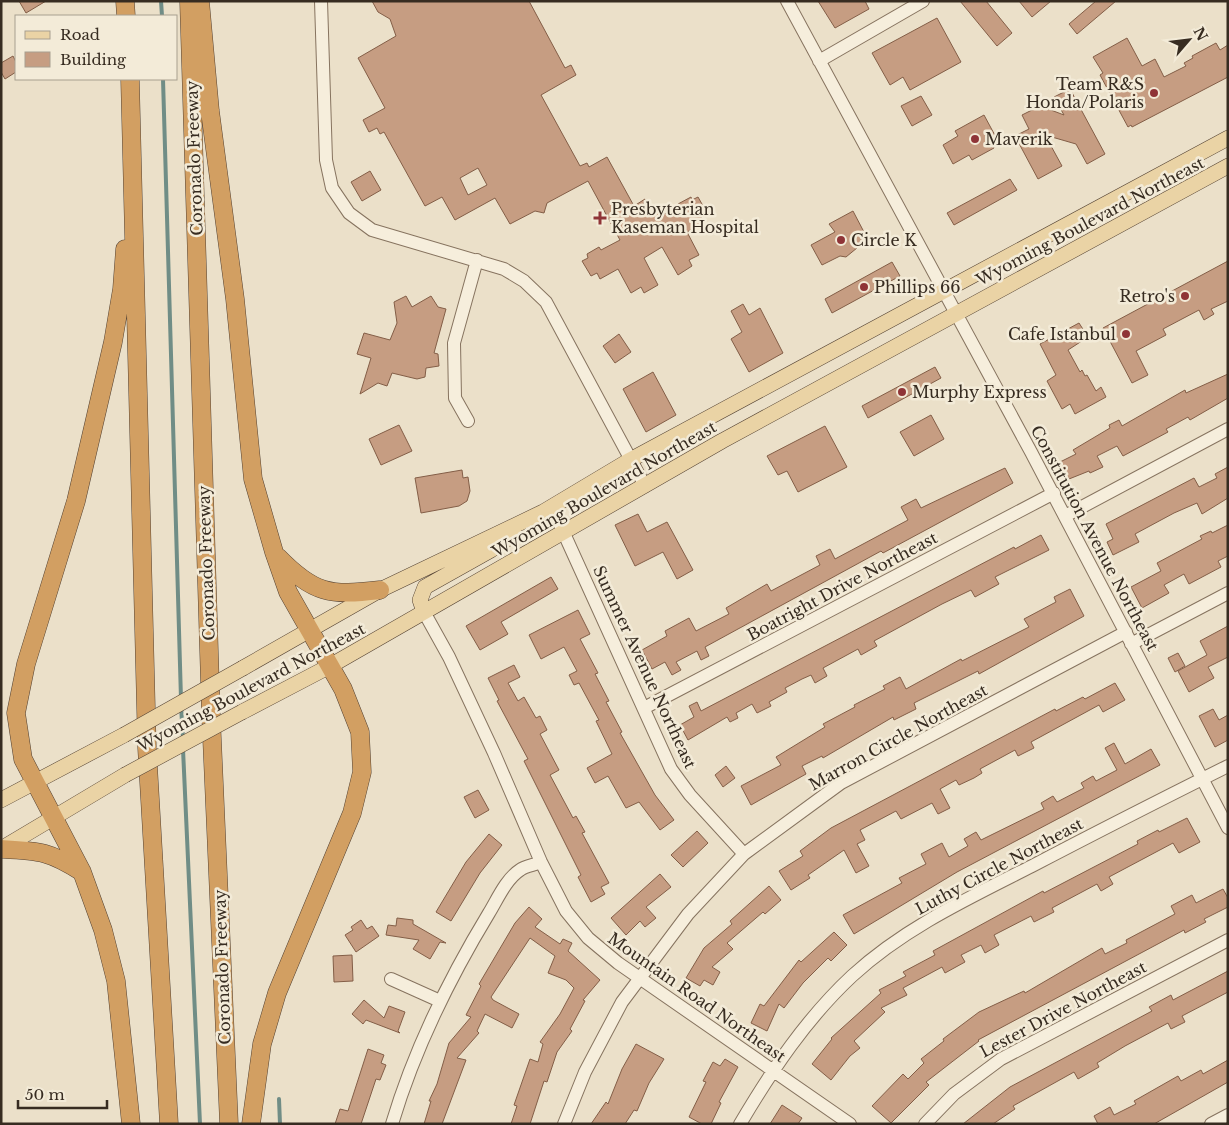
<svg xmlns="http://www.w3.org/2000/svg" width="1229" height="1125" font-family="'Libre Baskerville',serif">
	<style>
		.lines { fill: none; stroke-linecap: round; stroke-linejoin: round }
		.stream { stroke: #708d86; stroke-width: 4 }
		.building { fill: #c69d82; stroke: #835e47; fill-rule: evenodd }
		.minor-casing { stroke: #86735f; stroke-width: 14 }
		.major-casing { stroke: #544233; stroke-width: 16 }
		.highway-casing { stroke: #544233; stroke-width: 19 }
		.minor { stroke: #f6eedc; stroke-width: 12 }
		.major { stroke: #ead3a5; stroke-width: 15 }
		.highway { stroke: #d29f62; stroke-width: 18 }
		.major-bridge-casing { stroke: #544233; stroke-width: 16; stroke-linecap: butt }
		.major-bridge { stroke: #ead3a5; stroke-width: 15 }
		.poi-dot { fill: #8f3437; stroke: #f3ebd8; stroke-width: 2 }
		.labels { text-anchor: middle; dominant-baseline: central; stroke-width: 5; stroke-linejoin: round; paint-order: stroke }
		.poi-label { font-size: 16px; fill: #372c21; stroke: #f3ebd8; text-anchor: start }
		.street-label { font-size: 16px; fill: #372c21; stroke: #f3ebd8 }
	</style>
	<rect width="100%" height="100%" fill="#ebe0c9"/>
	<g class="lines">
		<path class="stream" d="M161,1L162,16
			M163,79L181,699
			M181,706L183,739
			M183,749L200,1124
			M279,1099L280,1124"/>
	</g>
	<path class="building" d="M19,1H46L26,13Z
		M372,1H529L565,68L571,65L576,75L541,95L580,166L587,163L589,167L607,157L634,206L645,199L643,207L667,214L679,208L678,204L691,197L692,200L698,197L707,213L700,215L704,223L687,232L699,255L689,260L692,266L678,275L662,247L644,258L658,285L644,293L641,287L631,293L618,269L600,279L597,273L591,276L582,261L588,258L587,254L599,247L601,250L620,240L588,181L547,203L544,213L535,211L510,224L495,198L455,220L442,197L425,206L384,132L380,134L377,128L369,132L363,120L385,108L358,58L396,36L390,19L378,12ZM478,168L487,185L468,195L460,178Z
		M818,1H865L869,9L835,28Z
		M960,1H986L1012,33L997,46Z
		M1019,1H1051L1032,17Z
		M1096,1H1116L1077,34L1069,24Z
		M937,18L961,62L910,90L903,77L890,85L872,53Z
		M1127,38L1142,66L1155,59L1164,77L1186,66L1184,63L1193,58L1192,56L1216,43L1220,50L1228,45V77L1132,127L1131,125L1128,127L1100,75L1103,73L1093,57Z
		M13,56L16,62V72L5,79L1,72V63Z
		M1070,89L1105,154L1087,164L1076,144L1045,135L1062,166L1038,179L1015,136L1029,129L1022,115L1034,109L1035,104L1064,115L1054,97Z
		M921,96L932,115L912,126L901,106Z
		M984,115L998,141L992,144L994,148L972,160L969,155L953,164L943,145L958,136L955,131Z
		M370,171L381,190L362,201L351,182Z
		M1010,179L1017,190L954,225L947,213Z
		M853,211L865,234L860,237L863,243L846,257L840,256L822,265L811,245L835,232L829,224Z
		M1228,261V301L1211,309L1214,314L1204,320L1199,310L1163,329L1166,335L1136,351L1148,375L1132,383L1103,328Z
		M892,262L900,276L832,313L825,299Z
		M406,296L412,307L431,296L438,307L446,309L434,353L438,354L439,366L426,368L425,377L417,379L392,373L387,386L378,383L360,394L371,358L357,354L364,333L390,340L397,323L394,302Z
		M743,304L749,315L760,308L783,353L749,372L731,339L742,332L731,311Z
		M1079,323L1088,337L1068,350L1080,372L1082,370L1085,376L1087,375L1096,391L1101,387L1106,397L1075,414L1070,404L1062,409L1047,381L1056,375L1040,344Z
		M619,334L631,352L615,363L603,346Z
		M935,367L941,378L868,418L862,406Z
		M653,372L676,415L646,432L623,389Z
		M1228,374V398L1190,420L1188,417L1166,429L1168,432L1123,456L1117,446L1097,456L1103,467L1090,473L1089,471L1069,479L1060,462L1076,454L1073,450L1110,428L1109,425L1119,420L1122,426L1185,390L1186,393Z
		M931,415L944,439L914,456L900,432Z
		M399,425L412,451L381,465L369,439Z
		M825,426L847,467L798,492L787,471L778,475L767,456Z
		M1228,467V498L1202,514L1197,503L1174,513L1135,534L1139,542L1113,555L1107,542L1113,539L1106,524L1194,478L1199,487L1217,478L1215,474Z
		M1005,468L1013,483L883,553L881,551L705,647L709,656L701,660L697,651L676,662L681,670L672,675L665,662L652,669L642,650L667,636L665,631L689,618L696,631L729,614L726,608L767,584L771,591L820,565L816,556L830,549L835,559L908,520L901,507L916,499L921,508Z
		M462,470L463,478L468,477L470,491L467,501L459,506L421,513L415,478Z
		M638,514L647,532L667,522L693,570L677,579L663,552L635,566L615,525Z
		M1228,525V556L1218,561L1221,567L1189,584L1184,574L1164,585L1169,593L1142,608L1131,587L1161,571L1157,563L1202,539L1200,536L1211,531L1212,533Z
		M1041,535L1049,550L995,577L999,584L975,597L971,590L942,604L874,641L877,646L861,655L858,649L823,668L827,676L815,683L811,675L802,679L785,688L787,692L769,702L771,706L757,713L752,704L736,713L738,718L730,722L727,717L688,740L680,725L694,717L689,706L697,702L701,711L1014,547L1015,549Z
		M551,577L558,589L501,622L508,634L480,650L466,626Z
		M1070,589L1084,616L979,674L978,671L914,703L916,709L894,720L893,717L823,758L822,756L802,766L806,774L751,805L741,786L781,765L776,757L825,727L823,724L855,707L854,705L885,689L883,686L900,677L906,689L961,659L962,661L1029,627L1024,619L1056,602L1054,597Z
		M578,610L590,634L580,639L598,673L595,674L609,701L606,702L622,732L620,733L655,795L674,820L660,830L639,802L626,808L608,776L595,783L587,768L612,754L596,721L599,720L579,683L574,685L569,675L577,671L564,647L541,659L529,635Z
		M1228,626V657L1208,667L1214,678L1189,692L1178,671L1207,655L1200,641Z
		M1178,653L1185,666L1175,672L1168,658Z
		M514,665L520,677L508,683L518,701L524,697L536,718L540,716L547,730L540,734L559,770L550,775L573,818L576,816L585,832L582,833L609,883L601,887L605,894L591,902L578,877L581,875L524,761L528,759L497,701L499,700L488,678Z
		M1115,683L1125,700L1103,712L1099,705L1031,742L1034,748L1018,756L1015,750L980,769L982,773L974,778L959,785L956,780L940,789L950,808L938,814L932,803L901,819L896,811L860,830L865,840L857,844L869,866L856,873L844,850L808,875L810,878L791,890L779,871L803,856L800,851L831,828L1055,709L1056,711L1083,697L1085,699Z
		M1213,709L1219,720L1228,715V740L1215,747L1199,716Z
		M1114,743L1125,764L1151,749L1160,765L957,872L854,934L843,915L902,883L899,878L926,864L921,854L942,843L949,857L968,846L964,839L976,832L981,840L1044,809L1041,803L1053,796L1057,802L1084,788L1081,783L1093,776L1096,781L1117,770L1105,748Z
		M726,766L735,778L723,787L715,775Z
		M478,790L489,810L475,818L464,797Z
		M1187,818L1200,842L1179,853L1173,843L1109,877L1113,884L1101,891L1097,884L1052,908L1054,912L1034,922L1031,916L994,935L999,945L985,953L981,945L961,955L965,962L945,973L942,967L903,988L907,995L881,1008L885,1012L854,1041L860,1048L850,1056L831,1080L812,1064L832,1039L831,1038L881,993L879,990L906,976L903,972L935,955L933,951L1043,891L1044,893L1138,844L1137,841L1158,830L1159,832Z
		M697,831L708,843L683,867L671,855Z
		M489,834L502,845L480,873L451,921L436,912L466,862Z
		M660,874L671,887L646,907L656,918L645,927L640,921L626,935L611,918Z
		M769,886L781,900L765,914L763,912L727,943L733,949L712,967L720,972L713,985L704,980L700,986L686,978L704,948L732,924L730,921Z
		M1223,889L1228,898V907L1204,919L1206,922L1185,933L1184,930L978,1040L979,1041L926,1082L929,1085L891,1123L872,1106L903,1074L908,1079L924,1063L921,1059L944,1041L943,1039L979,1012L1024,991L1025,993L1102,948L1105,954L1127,943L1126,940L1175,914L1171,906L1192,895L1196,903Z
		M529,907L542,919L535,927L560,944L563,939L572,943L568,951L600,980L583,1000L585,1001L570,1029L572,1031L557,1052L547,1082L544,1081L530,1124H511L517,1106L514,1105L530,1059L538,1062L543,1044L540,1042L560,1014L574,988L566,980L548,973L555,956L530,938L491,997L493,1000L519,1014L512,1028L485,1014L477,1031L479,1033L457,1058L466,1060L442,1124H424L431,1101H429L437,1084L449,1043L471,1017L466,1015L481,986L479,984L515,923Z
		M397,918L413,920V924L446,943L440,942L430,959L413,949L419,940L386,935L388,925L396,926Z
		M361,920L367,929L372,926L379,936L356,952L345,935L353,930L351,927Z
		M834,932L847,945L831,961L828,958L803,983L784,1008L779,1004L767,1031L751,1023L760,1004L764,1006L799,960L801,962Z
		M352,955L353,981L334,982L333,956Z
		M1228,971V992L1182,1016L1185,1022L1171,1029L1168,1023L1125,1046L1097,1063L1099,1067L1078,1079L1074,1072L1013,1106L1015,1109L993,1124H963L1010,1087L1152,1011L1149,1007L1171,995L1173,1000Z
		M364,1000L384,1018L389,1006L405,1012L398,1031L400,1033L366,1020L363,1024L352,1014Z
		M636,1044L664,1059L649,1083L637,1111L634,1110L625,1124H591L606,1102L608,1104L622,1069Z
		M368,1049L384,1055L381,1063L386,1065L380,1080L376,1079L361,1124H335L340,1109L348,1111Z
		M725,1059L738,1067L719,1102L721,1103L711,1124H702L689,1117L706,1082L703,1081L713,1062L720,1066Z
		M1228,1060V1082L1154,1124H1098L1094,1116L1110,1107L1114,1115L1136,1104L1134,1101L1178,1076L1181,1081L1201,1070L1203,1074Z
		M782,1105L802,1118L798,1124H770Z"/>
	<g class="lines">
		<g class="minor-casing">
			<path id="minor" d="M321,1L326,160L332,188L349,213L372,230L504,269L524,281L546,302L645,486
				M787,1L1031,452L1228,828
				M819,61L923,1
				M468,421L455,398L454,343L477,260
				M552,507L671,769L690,795L744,854
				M1065,516L1228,429
				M424,612L449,657L494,753L541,862L566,911L588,938L618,963L850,1124
				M1131,644L1228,593
				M644,708L1054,493
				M391,979L440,1001
				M392,1124C414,1050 449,979 489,913C497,900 506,879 520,870C525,866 535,865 541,862
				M564,1124L585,1072L622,1002L688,914L744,854L841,783L1126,632
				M740,1124C772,1070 806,1019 852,976C904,928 969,898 1032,866C1097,832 1162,799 1228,766
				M925,1124L954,1094L1001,1059L1228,940
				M1211,1124L1228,1115"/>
		</g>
		<g class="major-casing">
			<path id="major" d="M424,612L420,600L425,587L491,550L514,534
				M243,668L380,590L543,512L630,460L1228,138
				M242,712L330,666L722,441L1228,166
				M1,800L124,735
				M1,849L125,775"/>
		</g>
		<g class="highway-casing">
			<path id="highway" d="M125,1L126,16
				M200,1L210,111L235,299L253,479L274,552L288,592L343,689L360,732L362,772L352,813L277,993L262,1044L251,1124
				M189,2L211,716L229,1124
				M130,79L147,748L169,1124
				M125,249L122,289L113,342L76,501L26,664L16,713L23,759L82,872L103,930L116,981L131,1124
				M278,557C314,594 330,596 380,590
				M1,849C40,851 49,851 82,872"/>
		</g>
		<use href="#minor" class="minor"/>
		<use href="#major" class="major"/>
		<use href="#highway" class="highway"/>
		<g class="major-bridge-casing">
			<path id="major-bridge" d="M124,735L243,668
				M125,775L242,712"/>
		</g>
		<use href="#major-bridge" class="major-bridge"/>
	</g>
	<g class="poi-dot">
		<circle cx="1154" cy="93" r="5"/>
		<circle cx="975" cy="139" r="5"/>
		<path d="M597.5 210.5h5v5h5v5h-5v5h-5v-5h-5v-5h5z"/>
		<circle cx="841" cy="240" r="5"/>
		<circle cx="864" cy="287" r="5"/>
		<circle cx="1185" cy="296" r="5"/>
		<circle cx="1126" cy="334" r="5"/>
		<circle cx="902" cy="392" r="5"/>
	</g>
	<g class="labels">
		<g class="poi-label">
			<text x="1144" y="84" text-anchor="end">Team R&amp;S<tspan x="1144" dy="18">Honda/Polaris</tspan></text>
			<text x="985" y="139">Maverik</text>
			<text x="611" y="209">Presbyterian<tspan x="611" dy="18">Kaseman Hospital</tspan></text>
			<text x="851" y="240">Circle K</text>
			<text x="874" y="287">Phillips 66</text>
			<text x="1175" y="296" text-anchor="end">Retro's</text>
			<text x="1116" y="334" text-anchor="end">Cafe Istanbul</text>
			<text x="912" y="392">Murphy Express</text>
		</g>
		<g class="street-label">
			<text transform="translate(194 158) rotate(-92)">Coronado Freeway</text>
			<text transform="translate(1090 221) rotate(-28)">Wyoming Boulevard Northeast</text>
			<text transform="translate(604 489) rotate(-30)">Wyoming Boulevard Northeast</text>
			<text transform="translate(1095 538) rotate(62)">Constitution Avenue Northeast</text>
			<text transform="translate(206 563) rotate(-92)">Coronado Freeway</text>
			<text transform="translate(842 586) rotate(-28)">Boatright Drive Northeast</text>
			<text transform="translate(645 667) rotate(65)">Summer Avenue Northeast</text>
			<text transform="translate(251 687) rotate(-28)">Wyoming Boulevard Northeast</text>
			<text transform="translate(898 737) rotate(-29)">Marron Circle Northeast</text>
			<text transform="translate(999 866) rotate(-28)">Luthy Circle Northeast</text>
			<text transform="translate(222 967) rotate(-92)">Coronado Freeway</text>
			<text transform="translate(697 997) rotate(35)">Mountain Road Northeast</text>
			<text transform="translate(1063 1009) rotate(-28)">Lester Drive Northeast</text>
		</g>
	</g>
	<rect width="1229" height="1125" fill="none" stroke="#372c21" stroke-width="5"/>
	<rect x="15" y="15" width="162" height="65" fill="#f3ebd8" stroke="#a89f8f"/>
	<rect x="25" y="31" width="25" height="8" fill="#ead3a5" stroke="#a89f8f"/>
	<text x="60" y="40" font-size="15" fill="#372c21">Road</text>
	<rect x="25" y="52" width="25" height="15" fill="#c69d82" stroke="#a89f8f"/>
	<text x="60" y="65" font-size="15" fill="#372c21">Building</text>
	<g transform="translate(1189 40) rotate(62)" stroke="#f3ebd8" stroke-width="4" paint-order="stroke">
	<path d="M0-4L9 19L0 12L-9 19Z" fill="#372c21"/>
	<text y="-8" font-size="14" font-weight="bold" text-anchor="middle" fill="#372c21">N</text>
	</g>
	<path d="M18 1100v8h89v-8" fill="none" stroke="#372c21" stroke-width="2.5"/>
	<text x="25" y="1100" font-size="15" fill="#372c21" stroke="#f3ebd8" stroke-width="4" paint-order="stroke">50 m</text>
</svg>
